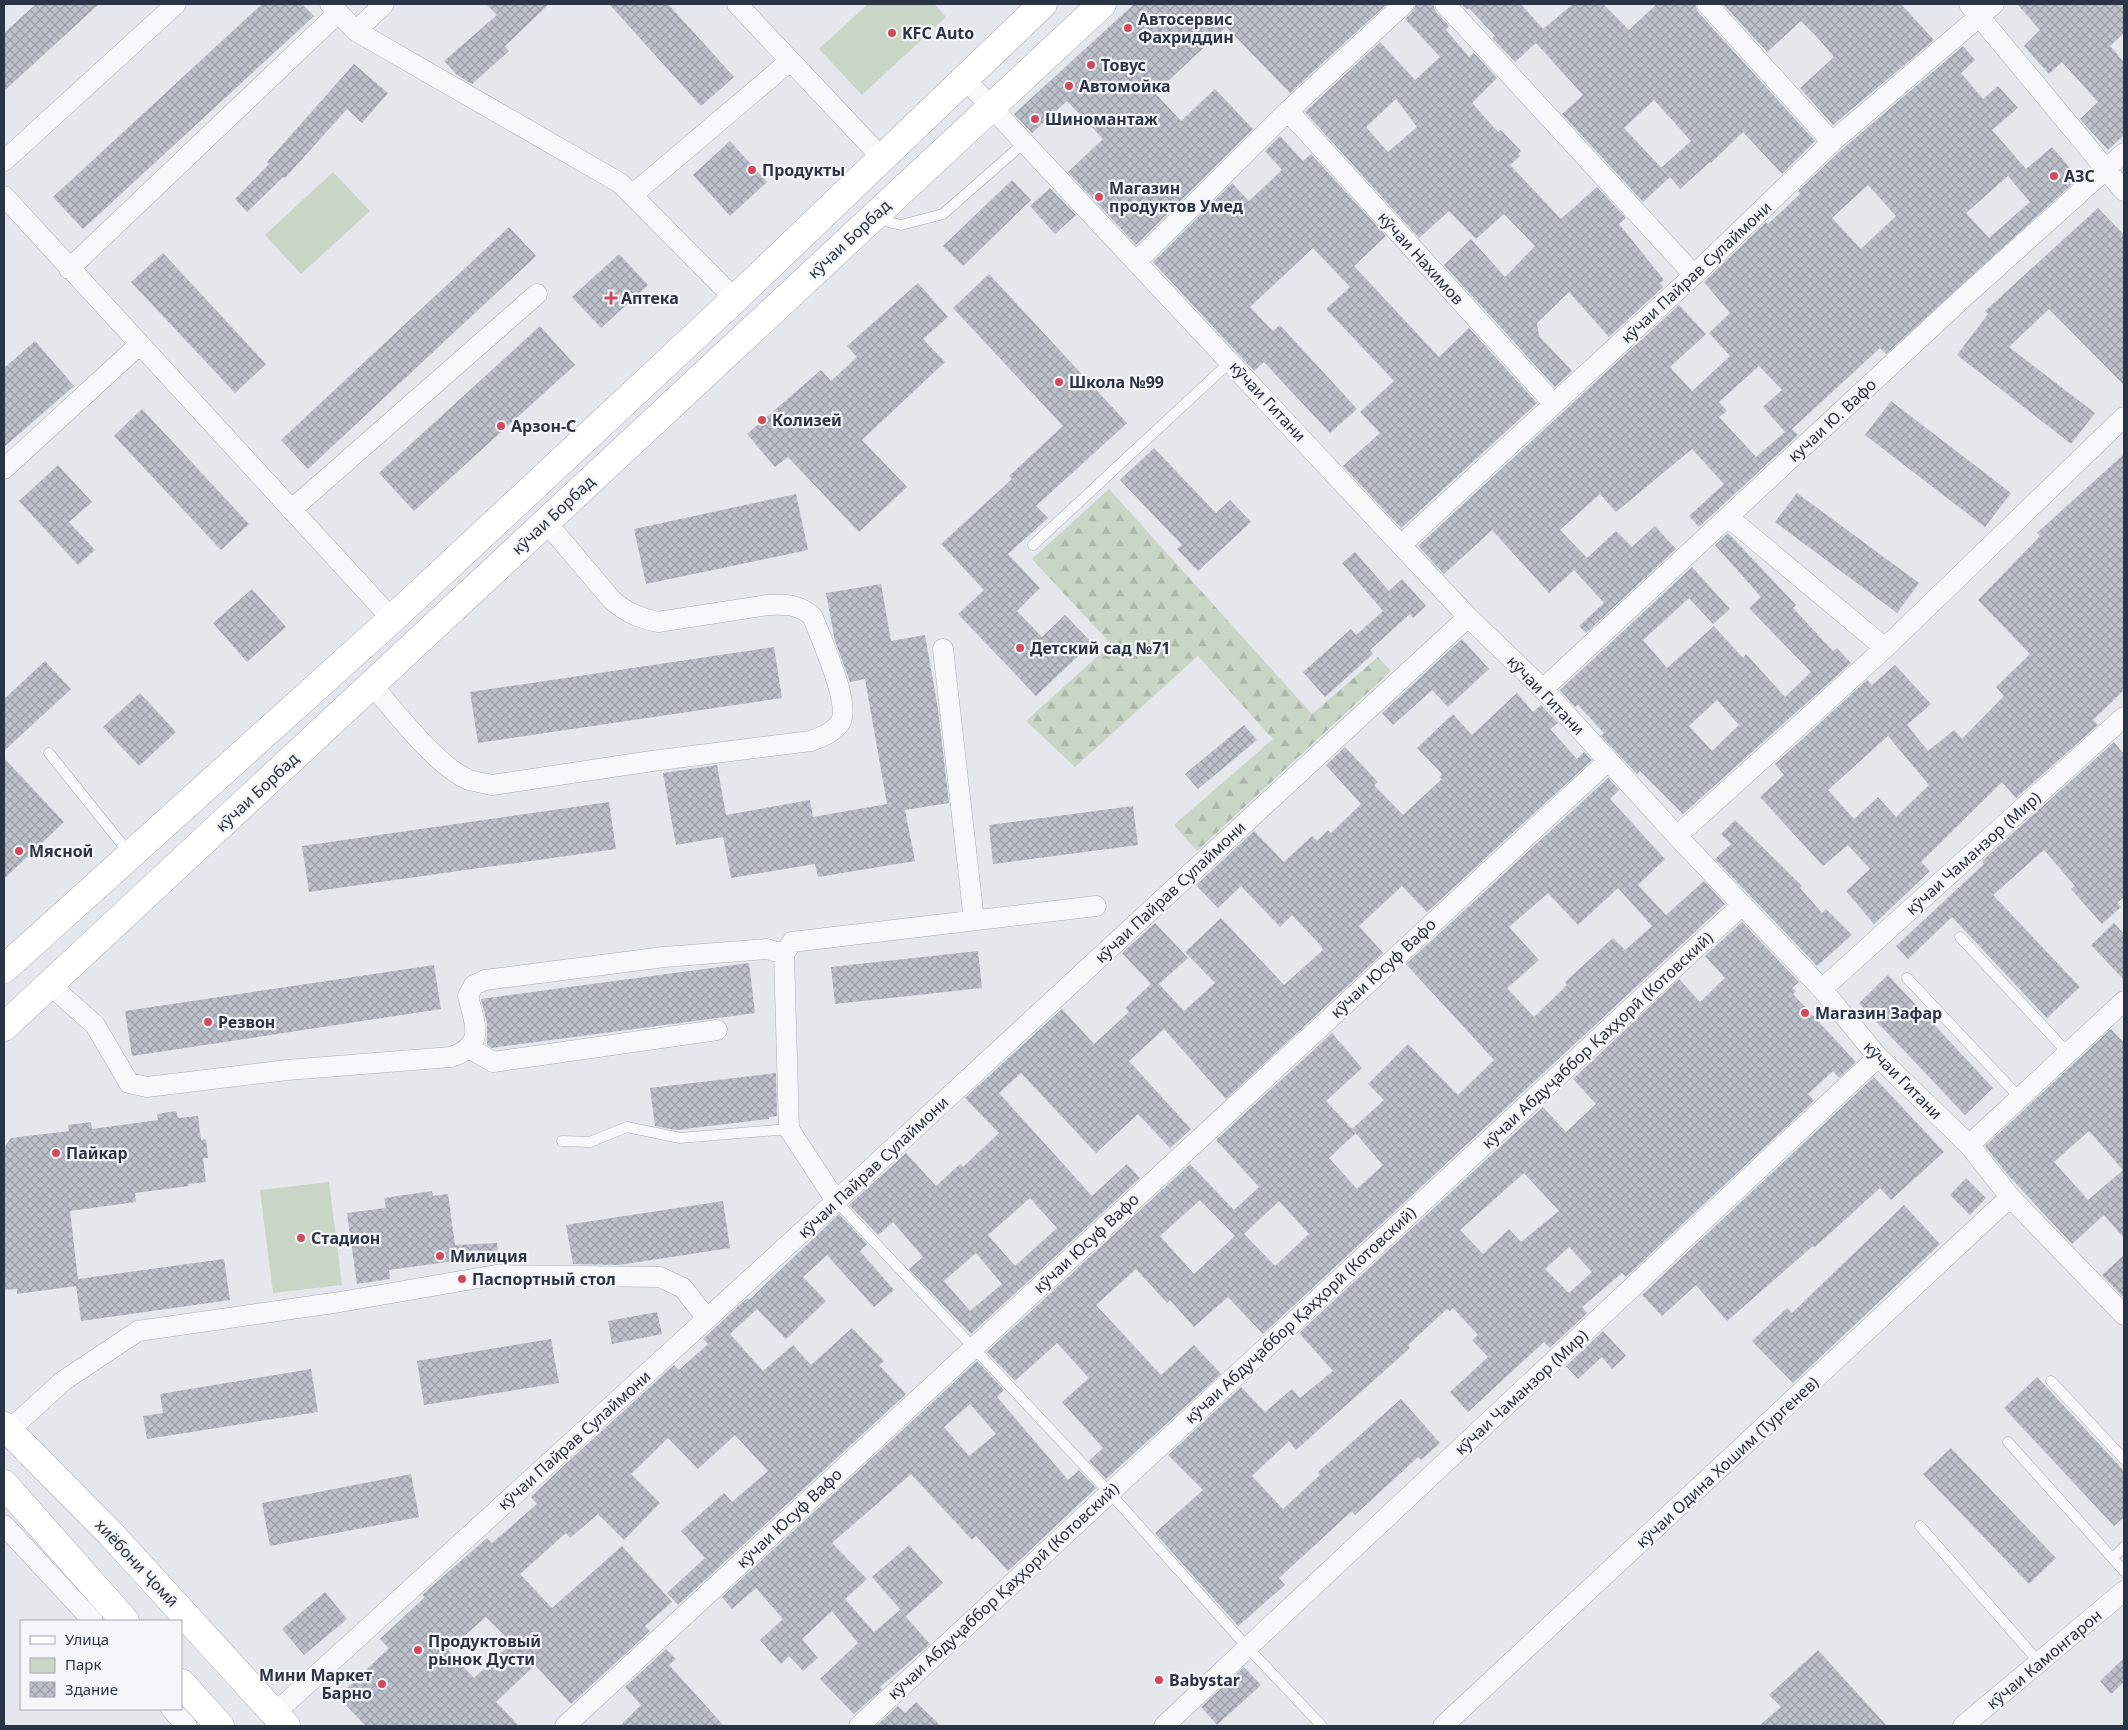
<svg xmlns="http://www.w3.org/2000/svg" width="2128" height="1730" font-family="'Noto Sans',sans-serif">
	<style>
		.green { fill: #c9d6c5 }
		.forest { fill: url(#forest-firs) }
		.building { fill: url(#building-cross-hatch); fill-rule: evenodd }
		.lines { fill: none; stroke-linecap: round; stroke-linejoin: round }
		.lane-casing { stroke: #a9aeb7; stroke-width: 11 }
		.street-casing { stroke: #a9aeb7; stroke-width: 21 }
		.secondary-casing { stroke: #a9aeb7; stroke-width: 29 }
		.lane { stroke: #f7f8fa; stroke-width: 10 }
		.street { stroke: #f7f8fa; stroke-width: 20 }
		.secondary { stroke: #fff; stroke-width: 28 }
		.poi-dot { fill: #d1495b; stroke: #f4f6f9; stroke-width: 2 }
		.labels { text-anchor: middle; dominant-baseline: central; stroke-width: 4.5; stroke-linejoin: round; paint-order: stroke }
		.poi-label { font-size: 16px; font-weight: bold; fill: #2b3445; stroke: #f4f6f9; text-anchor: start }
		.street-label { font-size: 16px; fill: #2b3445; stroke: #f4f6f9 }
	</style>
	<defs>
		<pattern id="forest-firs" width="22" height="20" patternUnits="userSpaceOnUse" patternTransform="scale(1.25)"><rect width="22" height="20" fill="#c9d6c5"/><path d="M5 1l3.5 6h-7zM16 11l3.5 6h-7z" fill="#adb8ab"/></pattern>
		<pattern id="building-cross-hatch" width="8" height="8" patternUnits="userSpaceOnUse" patternTransform="scale(1.25)"><rect width="8" height="8" fill="#bbc0ca"/><path d="M0 0l8 8M0 8l8-8" fill="none" stroke="#989da6"/></pattern>
	</defs>
	<rect width="100%" height="100%" fill="#e4e7ec"/>
	<path class="green" d="M868,4H934L946,17L862,95L819,49Z
		M333,172L370,211L301,274L265,235Z
		M329,1182L342,1285L273,1293L260,1190Z"/>
	<path class="forest" d="M1109,489L1312,714L1378,657L1391,671L1197,851L1174,825L1273,739L1198,656L1075,767L1026,721L1111,644L1032,559Z"/>
	<path class="building" d="M36,4H99L4,91V33Z
		M262,4H302L314,16L83,229L53,197Z
		M486,4H549L505,46L509,51L472,84L457,75L444,61L497,15Z
		M609,4H668L734,77L701,106Z
		M1134,4H1387L1290,93L1226,27L1155,93L1181,121L1215,89L1253,129L1136,245L1068,172L1103,139L1067,101L1032,133L1014,114Z
		M1416,4H1433L1436,12L1449,26L1446,30L1469,57L1474,53L1497,78L1472,103L1498,132L1501,130L1521,151L1518,154L1520,156L1510,165L1561,219L1597,187L1626,218L1619,224L1664,280L1660,283L1663,287L1609,337L1569,292L1537,323L1539,336L1572,371L1555,387L1444,265L1471,239L1505,277L1535,246L1504,214L1476,239L1449,211L1419,238L1305,112L1380,42L1415,80L1440,57L1405,19L1412,12ZM1396,99L1417,127L1388,152L1366,127Z
		M1461,4H1521L1543,29L1573,4H1603L1629,30L1657,4H1695L1698,12L1815,141L1782,174L1743,132L1711,163L1710,162L1680,189L1670,177L1643,202L1562,114L1583,95L1536,43L1515,62L1492,38L1495,36L1469,8L1467,10ZM1654,100L1691,141L1661,168L1670,177L1624,128Z
		M1723,4H1901L1934,40L1833,125L1800,88L1834,57L1817,37L1801,21L1767,52Z
		M2017,4H2124V33L2110,46L2124,62V135L2108,150L2080,119L2098,102L2062,62L2049,74L2024,46L2040,30Z
		M1963,46L1975,60L1961,73L1983,99L1998,86L2018,108L1992,130L2026,169L2052,147L2079,178L1886,354L1880,348L1792,429L1798,435L1699,527L1689,516L1724,484L1692,449L1616,512L1600,494L1560,530L1587,558L1616,531L1632,547L1655,526L1676,549L1586,633L1579,626L1604,603L1574,570L1549,593L1492,530L1444,574L1418,546L1679,305L1706,334L1670,367L1692,391L1730,356L1709,333L1730,313L1704,282L1766,222L1768,224L1800,194L1798,191L1840,151ZM2008,176L2030,202L1989,238L1966,213ZM1868,185L1896,216L1861,249L1832,218ZM1759,366L1782,390L1763,407L1785,432L1756,457L1719,417L1727,411L1719,402Z
		M354,64L388,93L362,123L347,109L285,178L283,177L247,212L235,199L269,164L267,162Z
		M1280,136L1303,161L1311,154L1386,236L1354,266L1439,357L1469,328L1537,403L1401,528L1343,466L1380,433L1360,412L1394,381L1326,309L1350,287L1313,248L1250,307L1273,331L1280,325L1357,409L1330,433L1264,362L1254,371L1153,262L1232,183L1249,201L1282,170L1265,151Z
		M730,141L767,182L730,216L693,175Z
		M1012,180L1031,200L963,266L943,246Z
		M1050,188L1076,215L1055,234L1030,206Z
		M2098,208L2124,235V385L2049,309L2009,347L2095,413L2071,444L1957,355L1988,314L1985,311Z
		M509,227L536,256L308,469L281,440Z
		M163,253L266,364L235,393L131,282Z
		M619,254L648,285L601,328L572,297Z
		M989,274L1127,423L1036,506L1048,518L1008,554L1040,588L1017,611L1042,637L1065,615L1092,643L1036,696L958,614L984,590L941,544L1012,479L1009,476L1063,426L953,308Z
		M918,283L948,317L923,339L945,362L862,440L907,487L859,532L788,457L775,467L747,434L821,370L831,381L857,357L847,346Z
		M540,326L575,365L414,511L379,473Z
		M35,341L74,386L4,447V368Z
		M1891,401L2011,493L1985,527L1865,435Z
		M142,409L249,524L221,550L114,436Z
		M1154,448L1216,513L1230,500L1251,522L1198,571L1177,549L1182,545L1120,480Z
		M2124,454V690L2093,720L2098,725L2016,798L2002,782L1921,862L1930,871L1874,924L1846,891L1870,869L1848,845L1823,866L1760,797L1784,775L1775,764L1867,680L1872,685L1895,665L1931,704L1907,725L1928,751L1954,730L1962,739L2004,696L1996,687L2030,654L1978,600L2040,536L2037,533ZM1888,736L1929,785L1896,817L1878,797L1854,819L1828,790Z
		M58,465L92,502L69,522L95,550L78,565L19,501Z
		M1797,493L1919,583L1897,613L1775,522Z
		M796,494L808,550L646,584L634,529Z
		M1728,533L1796,605L1793,608L1833,651L1837,648L1851,663L1683,814L1640,771L1637,774L1601,736L1604,733L1578,705L1575,707L1560,690L1692,567L1730,609L1713,624L1689,598L1643,640L1667,668L1714,626L1743,658L1746,654L1785,697L1811,672L1749,608L1761,597L1715,545ZM1717,700L1739,725L1712,751L1689,726Z
		M1355,552L1389,591L1402,579L1426,606L1413,618L1410,614L1370,650L1373,654L1325,697L1303,672L1351,629L1356,635L1383,611L1342,563Z
		M881,584L891,641L925,635L938,709L949,803L905,810L915,861L818,877L815,864L731,878L723,837L676,845L663,773L717,765L726,815L810,800L813,817L887,804L865,679L850,682L835,641L826,593Z
		M252,589L286,627L247,662L213,623Z
		M1462,639L1489,669L1448,707L1432,690L1393,725L1382,713Z
		M774,647L782,698L478,743L470,692Z
		M45,661L71,689L4,751V699Z
		M140,693L176,732L139,766L103,727Z
		M1517,693L1533,712L1541,705L1558,723L1550,729L1577,759L1584,752L1592,760L1427,912L1402,886L1359,926L1383,953L1226,1099L1164,1029L1129,1061L1191,1129L1170,1148L1138,1114L1096,1153L1021,1073L999,1093L1092,1196L1127,1164L1140,1178L971,1334L909,1269L923,1257L893,1222L878,1235L849,1205L906,1153L936,1186L960,1164L963,1167L999,1133L965,1098L1062,1009L1094,1044L1129,1012L1125,1008L1151,984L1122,953L1155,923L1188,958L1159,984L1184,1011L1215,983L1185,952L1221,918L1284,985L1323,950L1321,946L1292,915L1280,927L1241,886L1218,908L1196,885L1254,831L1284,862L1312,836L1317,841L1328,830L1331,833L1361,804L1326,765L1345,747L1378,782L1374,785L1403,815L1442,779L1439,777L1442,774L1417,748L1453,714L1472,735ZM1030,1198L1057,1228L1015,1266L988,1235ZM976,1253L1002,1284L970,1311L944,1281Z
		M1244,725L1257,740L1198,789L1185,774Z
		M2114,742L2124,754V897L2117,903L2121,907L2102,924L2071,889L2075,886L2044,850L1993,895L2080,987L2047,1018L1952,917L1908,959L1896,946L1984,864L1982,861Z
		M4,758L64,822L4,879Z
		M1608,778L1619,790L1610,799L1665,859L1638,885L1666,915L1704,881L1725,904L1263,1334L1228,1297L1194,1327L1170,1300L1167,1303L1136,1269L1096,1305L1161,1375L1194,1345L1221,1374L1106,1479L1089,1461L1103,1448L1062,1402L1089,1378L1057,1343L1015,1381L987,1352L1190,1164L1234,1210L1259,1187L1216,1140L1332,1033L1362,1068L1326,1101L1356,1133L1329,1158L1357,1189L1383,1165L1352,1129L1384,1100L1368,1084L1408,1044L1458,1095L1494,1060L1406,964ZM1618,888L1652,926L1625,950L1613,938L1565,982L1567,985L1534,1017L1507,988L1539,960L1509,927L1548,893L1578,925ZM1200,1200L1235,1236L1194,1274L1160,1236ZM1279,1201L1309,1234L1275,1266L1244,1234Z
		M609,802L616,849L309,892L302,846Z
		M1133,806L1138,845L993,864L989,825Z
		M1735,820L1802,886L1800,888L1822,913L1826,909L1852,935L1817,966L1715,859L1731,844L1721,834Z
		M1742,922L1799,982L1792,988L1796,991L1793,994L1856,1062L1839,1078L1833,1071L1808,1094L1814,1101L1626,1277L1622,1273L1582,1307L1587,1313L1550,1348L1544,1342L1468,1412L1450,1392L1488,1357L1472,1340L1478,1335L1453,1308L1450,1311L1447,1309L1408,1345L1410,1348L1296,1450L1289,1441L1252,1476L1283,1509L1320,1475L1318,1472L1401,1399L1440,1443L1421,1460L1418,1457L1355,1515L1352,1511L1279,1578L1285,1585L1238,1626L1155,1533L1203,1490L1168,1455L1241,1387L1265,1412L1292,1389L1300,1398L1333,1371L1299,1333L1543,1107L1566,1132L1596,1104L1573,1079L1679,979L1700,1002L1725,978L1705,956ZM1524,1173L1559,1211L1521,1242L1509,1229L1483,1254L1460,1230ZM1569,1247L1592,1272L1569,1293L1545,1269Z
		M2114,923L2124,934V980L2091,945Z
		M978,951L982,988L835,1004L831,967Z
		M749,963L755,1013L492,1048L487,1045V1023L481,999Z
		M434,965L441,1009L132,1056L125,1011Z
		M1888,975L1993,1088L1965,1115L1859,1003Z
		M2111,1029L2124,1043V1238L2104,1215L2072,1244L2008,1175L1985,1146ZM2089,1131L2123,1170L2088,1200L2054,1162Z
		M776,1073L777,1116L769,1117V1119L676,1130L655,1126L650,1088Z
		M1874,1077L1944,1152L1891,1200L1880,1188L1815,1247L1813,1246L1727,1321L1696,1285L1662,1316L1642,1295Z
		M176,1111L178,1118L198,1116L201,1140L206,1139L208,1158H203L206,1182L188,1184L189,1186L135,1193L136,1202L70,1211L78,1279L224,1259L230,1300L81,1321L76,1286L17,1294V1289L4,1290V1148L11,1138L69,1131L68,1125L91,1122L92,1129L158,1120L157,1114Z
		M1966,1178L1986,1198L1970,1215L1950,1195Z
		M432,1191L433,1196L448,1194L455,1245L497,1243L498,1255L389,1270L390,1279L357,1284L347,1213L386,1208L384,1198Z
		M723,1201L730,1248L619,1265L573,1264L566,1225Z
		M1904,1205L1940,1244L1793,1383L1752,1341L1787,1308L1792,1313Z
		M839,1214L867,1244L860,1251L894,1290L874,1307L827,1255L803,1277L826,1301L786,1339L757,1309L730,1334L763,1371L793,1345L811,1365L852,1328L884,1361L879,1365L906,1394L678,1605L667,1593L705,1558L681,1531L724,1493L732,1502L768,1471L735,1435L698,1469L668,1438L631,1474L660,1503L624,1540L598,1514L570,1538L566,1533L520,1574L552,1608L622,1546L672,1602L645,1626L650,1631L571,1704L535,1665L496,1702L519,1726H366L338,1697L389,1648L380,1639L425,1597L422,1595L487,1538L492,1543L537,1504L531,1497L558,1471L674,1365L679,1370L708,1344L703,1339L747,1298L749,1300ZM486,1617L512,1643L474,1678L448,1650Z
		M2124,1255V1298L2102,1275Z
		M657,1312L662,1334L612,1344L608,1321Z
		M1603,1331L1626,1356L1612,1369L1602,1357L1578,1379L1566,1366Z
		M551,1339L559,1383L424,1405L417,1361Z
		M977,1361L1004,1390L997,1397L1068,1480L1079,1470L1096,1488L1008,1571L976,1536L972,1540L911,1474L832,1543L867,1579L845,1599L874,1632L900,1610L930,1644L880,1687L882,1689L854,1714L820,1679L858,1643L832,1611L802,1639L818,1658L803,1671L789,1656L781,1664L760,1640L783,1619L756,1588L732,1609L722,1597ZM970,1404L996,1434L969,1456L944,1427Z
		M311,1369L318,1412L147,1439L143,1416L163,1413L160,1394Z
		M2037,1377L2124,1471V1517L2114,1526L2004,1408Z
		M1951,1448L2056,1558L2029,1584L1923,1474Z
		M411,1474L419,1517L270,1546L262,1503Z
		M909,1545L943,1583L906,1616L872,1577Z
		M325,1592L347,1619L304,1655L282,1629Z
		M666,1649L676,1659L669,1665L724,1726H620L641,1705L625,1687Z
		M1818,1650L1887,1726H1759L1781,1707L1769,1695Z
		M2124,1658V1682L2111,1694L2100,1681Z
		M1244,1667L1261,1685L1217,1725L1201,1707Z
		M916,1702L941,1726H876L898,1706L905,1713Z"/>
	<g class="lines">
		<g class="lane-casing">
			<path id="lane" d="M876,219L901,225L943,214L1025,142
				M1033,545L1231,361
				M49,753L129,853
				M1960,937L2068,1053
				M1907,978L2020,1098
				M562,1141L590,1142L627,1127L680,1138L789,1129
				M836,1201L1109,1492L1248,1648L1322,1726
				M2051,1381L2124,1459
				M2008,1442L2124,1571
				M1920,1526L2039,1662
				M2113,1558L2124,1547"/>
		</g>
		<g class="street-casing">
			<path id="street" d="M330,4L356,31L620,183L735,299
				M737,4L883,159
				M1445,4L1694,275
				M1707,4L1832,142
				M1969,4L2124,191
				M356,31L384,4
				M964,78L1468,617L1543,689L1677,836L1822,989L1878,1057L1969,1145L2010,1197L2124,1315
				M1288,111L1554,404
				M4,161L176,4
				M632,195L790,61
				M4,196L392,619
				M1137,261L1288,111L1404,4
				M69,269L338,13
				M4,469L139,345
				M291,510L537,294
				M1728,517L1885,648
				M1402,544L1694,275L1832,142L1994,4
				M943,649L974,920
				M372,685C396,712 436,766 469,780C476,782 484,783 492,785L652,761L811,741C821,737 833,733 840,723C852,704 820,638 813,617C799,604 786,604 768,605L658,622C639,618 625,612 611,599L546,522
				M1543,689L1964,297L2124,153
				M1677,836L1885,648L2124,417
				M50,985L95,1025L129,1083L147,1087L287,1070L451,1057C486,1045 475,1025 468,996L474,985L485,980L664,957L767,949L784,954
				M1822,989L2124,717
				M469,1048L493,1062L717,1030
				M1969,1145L2124,1001
				M836,1201L789,1129L784,954L792,942L1096,906
				M4,1435L63,1381L138,1331L340,1302L496,1275L660,1277L683,1288L707,1319
				M4,1525L93,1621
				M171,1709L187,1726
				M275,1713L836,1201L1468,617
				M565,1726L1608,761
				M859,1726L1742,905
				M1164,1726L1878,1057
				M1443,1726L2010,1197
				M1963,1726L2124,1591"/>
		</g>
		<g class="secondary-casing">
			<path id="secondary" d="M4,969L392,619L735,299L1043,4
				M4,1027L1102,4
				M4,1426L110,1533L286,1726
				M4,1484L125,1621
				M181,1683L220,1726"/>
		</g>
		<use href="#lane" class="lane"/>
		<use href="#street" class="street"/>
		<use href="#secondary" class="secondary"/>
	</g>
	<g class="poi-dot">
		<circle cx="1128" cy="28" r="5"/>
		<circle cx="892" cy="33" r="5"/>
		<circle cx="1091" cy="65" r="5"/>
		<circle cx="1069" cy="86" r="5"/>
		<circle cx="1035" cy="119" r="5"/>
		<circle cx="752" cy="170" r="5"/>
		<circle cx="2054" cy="176" r="5"/>
		<circle cx="1099" cy="197" r="5"/>
		<path d="M608.5 290.5h5v5h5v5h-5v5h-5v-5h-5v-5h5z"/>
		<circle cx="1059" cy="382" r="5"/>
		<circle cx="762" cy="420" r="5"/>
		<circle cx="501" cy="426" r="5"/>
		<circle cx="1020" cy="648" r="5"/>
		<circle cx="19" cy="851" r="5"/>
		<circle cx="1805" cy="1013" r="5"/>
		<circle cx="208" cy="1022" r="5"/>
		<circle cx="56" cy="1153" r="5"/>
		<circle cx="301" cy="1238" r="5"/>
		<circle cx="440" cy="1256" r="5"/>
		<circle cx="462" cy="1279" r="5"/>
		<circle cx="418" cy="1650" r="5"/>
		<circle cx="1159" cy="1680" r="5"/>
		<circle cx="382" cy="1684" r="5"/>
	</g>
	<g class="labels">
		<g class="poi-label">
			<text x="1138" y="19">Автосервис<tspan x="1138" dy="18">Фахриддин</tspan></text>
			<text x="902" y="33">KFC Auto</text>
			<text x="1101" y="65">Товус</text>
			<text x="1079" y="86">Автомойка</text>
			<text x="1045" y="119">Шиномантаж</text>
			<text x="762" y="170">Продукты</text>
			<text x="2064" y="176">АЗС</text>
			<text x="1109" y="188">Магазин<tspan x="1109" dy="18">продуктов Умед</tspan></text>
			<text x="621" y="298">Аптека</text>
			<text x="1069" y="382">Школа №99</text>
			<text x="772" y="420">Колизей</text>
			<text x="511" y="426">Арзон-С</text>
			<text x="1030" y="648">Детский сад №71</text>
			<text x="29" y="851">Мясной</text>
			<text x="1815" y="1013">Магазин Зафар</text>
			<text x="218" y="1022">Резвон</text>
			<text x="66" y="1153">Пайкар</text>
			<text x="311" y="1238">Стадион</text>
			<text x="450" y="1256">Милиция</text>
			<text x="472" y="1279">Паспортный стол</text>
			<text x="428" y="1641">Продуктовый<tspan x="428" dy="18">рынок Дусти</tspan></text>
			<text x="372" y="1675" text-anchor="end">Мини Маркет<tspan x="372" dy="18">Барно</tspan></text>
			<text x="1169" y="1680">Babystar</text>
		</g>
		<g class="street-label">
			<text transform="translate(849 239) rotate(-43)">кӯчаи Борбад</text>
			<text transform="translate(1421 258) rotate(48)">кӯчаи Нахимов</text>
			<text transform="translate(1696 272) rotate(-43)">кӯчаи Пайрав Сулаймони</text>
			<text transform="translate(1268 401) rotate(47)">кӯчаи Гитани</text>
			<text transform="translate(1832 420) rotate(-43)">кучаи Ю. Вафо</text>
			<text transform="translate(553 515) rotate(-43)">кӯчаи Борбад</text>
			<text transform="translate(1546 695) rotate(46)">кӯчаи Гитани</text>
			<text transform="translate(257 792) rotate(-43)">кӯчаи Борбад</text>
			<text transform="translate(1973 853) rotate(-42)">кӯчаи Чаманзор (Мир)</text>
			<text transform="translate(1170 892) rotate(-43)">кӯчаи Пайрав Сулаймони</text>
			<text transform="translate(1383 968) rotate(-43)">кӯчаи Юсуф Вафо</text>
			<text transform="translate(1597 1040) rotate(-43)">кӯчаи Абдуҷаббор Қаҳҳорӣ (Котовский)</text>
			<text transform="translate(1903 1080) rotate(45)">кӯчаи Гитани</text>
			<text transform="translate(873 1167) rotate(-43)">кӯчаи Пайрав Сулаймони</text>
			<text transform="translate(1086 1243) rotate(-43)">кӯчаи Юсуф Вафо</text>
			<text transform="translate(1300 1315) rotate(-43)">кӯчаи Абдуҷаббор Қаҳҳорӣ (Котовский)</text>
			<text transform="translate(1521 1392) rotate(-43)">кӯчаи Чаманзор (Мир)</text>
			<text transform="translate(574 1440) rotate(-42)">кӯчаи Пайрав Сулаймони</text>
			<text transform="translate(1727 1462) rotate(-43)">кӯчаи Одина Хошим (Тургенев)</text>
			<text transform="translate(789 1518) rotate(-43)">кӯчаи Юсуф Вафо</text>
			<text transform="translate(137 1563) rotate(47)">хиёбони Ҷомӣ</text>
			<text transform="translate(1003 1591) rotate(-43)">кӯчаи Абдуҷаббор Қаҳҳорӣ (Котовский)</text>
			<text transform="translate(2044 1659) rotate(-40)">кӯчаи Камонгарон</text>
		</g>
	</g>
	<rect width="2128" height="1730" fill="none" stroke="#2b3445" stroke-width="10"/>
	<rect x="20" y="1620" width="162" height="90" fill="#f4f6f9" stroke="#a4a8b1"/>
	<rect x="30" y="1636" width="25" height="8" fill="#ffffff" stroke="#a4a8b1"/>
	<text x="65" y="1645" font-size="15" fill="#2b3445">Улица</text>
	<rect x="30" y="1658" width="25" height="15" fill="#c9d6c5" stroke="#a4a8b1"/>
	<text x="65" y="1670" font-size="15" fill="#2b3445">Парк</text>
	<rect x="30" y="1682" width="25" height="15" fill="url(#building-cross-hatch)" stroke="#a4a8b1"/>
	<text x="65" y="1695" font-size="15" fill="#2b3445">Здание</text>
</svg>
